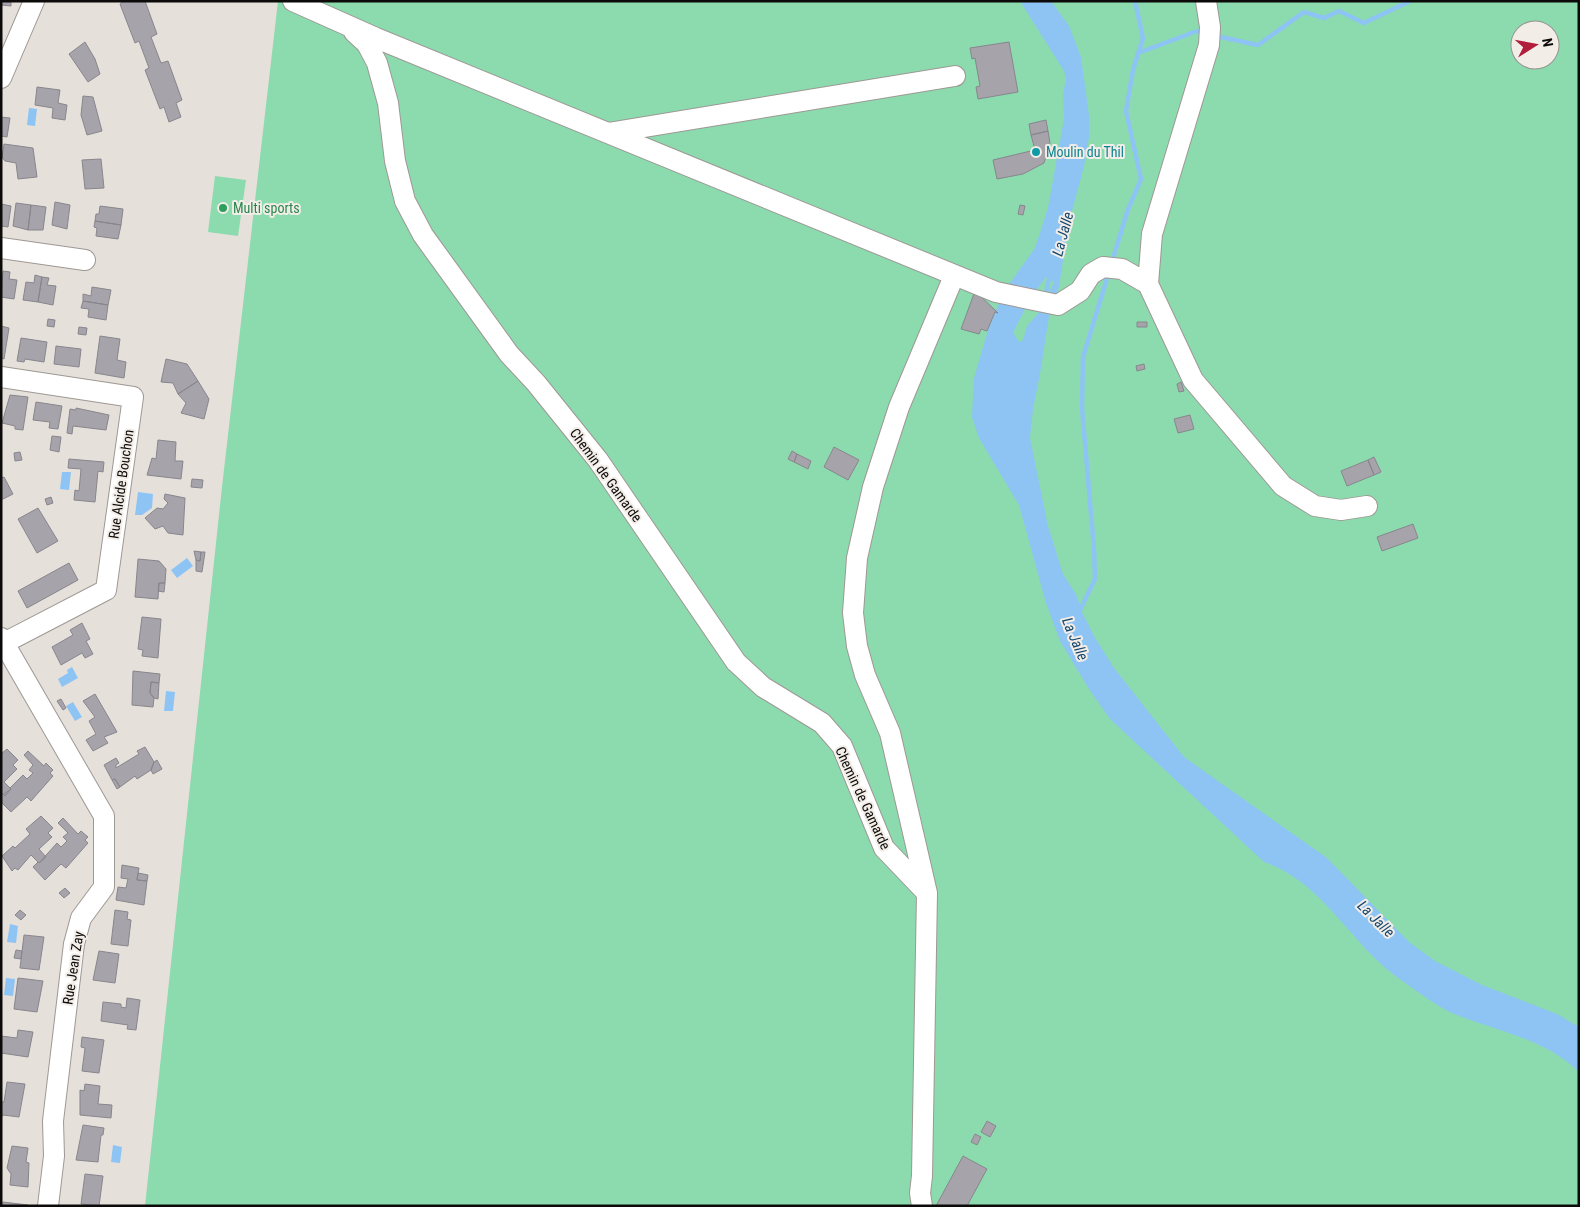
<svg xmlns="http://www.w3.org/2000/svg" width="1580" height="1207" font-family="'Roboto Condensed',sans-serif">
	<style>
		.green { fill: #8bdbaf; fill-rule: evenodd }
		.water { fill: #8ec4f4; fill-rule: evenodd }
		.lines { fill: none; stroke-linecap: round; stroke-linejoin: round }
		.stream { stroke: #8ec4f4; stroke-width: 4.5 }
		.building { fill: #a6a4aa; stroke: #88868d }
		.minor-casing { stroke: #9e9894; stroke-width: 22 }
		.minor { stroke: #fff; stroke-width: 20 }
		.culture-dot { fill: #0f9aa8; stroke: #f3ede8; stroke-width: 2 }
		.leisure-dot { fill: #2e9e5b; stroke: #f3ede8; stroke-width: 2 }
		.labels { text-anchor: middle; dominant-baseline: central; stroke-width: 4; stroke-linejoin: round; paint-order: stroke }
		.culture-label { font-size: 14px; fill: #0d838f; stroke: #f3ede8; text-anchor: start }
		.leisure-label { font-size: 14px; fill: #27864d; stroke: #f3ede8; text-anchor: start }
		.street-label { font-size: 14px; fill: #0d0b0a; stroke: #f3ede8 }
		.water-label { font-size: 15px; font-style: italic; fill: #15476e; stroke: #f3ede8 }
	</style>
	<rect width="100%" height="100%" fill="#e6e0db"/>
	<path class="green" d="M278,1H1579V1206H145L222,487ZM1520,30H1550V60H1520Z
		M215,176L246,180L238,236L208,232Z"/>
	<path class="water" d="M1020,1H1051L1069,26L1081,57L1089,115V137L1084,166L1068,226L1059,287L1050,310L1040,374L1033,409L1030,438L1048,526L1063,574L1077,596L1081,610L1094,636L1114,668L1184,757L1327,858L1409,942L1435,961L1482,985L1557,1014L1579,1027V1072C1545,1038 1495,1031 1452,1013C1435,1005 1417,991 1401,980C1351,946 1324,882 1264,862L1110,719L1089,689L1060,641L1046,603L1019,505L979,438L972,417L974,378L989,327L1005,290L1035,248L1048,208L1064,119L1063,94L1066,79L1064,71ZM1046,277L1054,282L1042,309L1027,326L1023,340L1019,342L1013,333L1030,299Z
		M29,108L37,109L35,126L27,125Z
		M62,472H71L69,490L60,489Z
		M138,492L153,494L152,508L142,515H135Z
		M187,558L193,566L177,578L171,570Z
		M72,667L78,678L62,687L58,679L68,673L67,670Z
		M166,691L175,692L173,711H164Z
		M73,702L82,717L75,721L66,706Z
		M10,924L18,926L16,943L7,942Z
		M6,978L15,979L13,996L4,995Z
		M113,1145L122,1147L120,1163L111,1162Z"/>
	<g class="lines">
		<path class="stream" d="M1216,36L1258,45L1304,12L1324,18L1339,11L1364,23L1410,1
			M1138,53L1197,31L1203,33
			M1112,262L1127,212L1141,179L1126,111L1133,70L1143,38L1135,1
			M1045,297L1050,275
			M1078,614L1095,579L1094,549L1082,408L1083,357L1109,272"/>
	</g>
	<path class="building" d="M1,1H11V6L1,5Z
		M124,1H145L157,34L151,37L161,63L168,61L182,100L176,103L181,117L169,122L164,107L160,109L145,70L149,68L139,41L135,43L120,4Z
		M85,42L95,59L100,74L88,82L69,54Z
		M1009,42L1018,92L978,99L976,87L980,86L975,58L972,59L970,48Z
		M37,87L60,90L58,103L67,105L65,120L52,118L53,108L35,105Z
		M83,96L93,97L102,131L87,135L81,115Z
		M1,117L10,118L7,137L1,136Z
		M1046,120L1048,131L1031,135L1029,124Z
		M1048,131L1050,143L1044,163L1023,174L997,179L993,160L1035,150L1031,135Z
		M4,144L33,148L37,177L18,179L16,163L5,161L2,157Z
		M101,159L104,188L85,189L82,160Z
		M55,202L70,205L67,229L52,225Z
		M16,203L31,205L28,230L13,226Z
		M1,204L11,206L8,227L1,226Z
		M31,205L46,207L43,230H28Z
		M1020,205L1025,206L1023,215L1018,214Z
		M100,206L123,209L121,225L95,221L96,214H99Z
		M95,221L121,225L118,239L96,236L97,228L94,227Z
		M3,271L10,272L9,279L17,280L14,299L1,297Z
		M35,275L42,277L38,302L23,300L26,282L34,283Z
		M42,277L49,278L47,285L56,286L53,305L38,302Z
		M92,287L111,290L108,305L83,301V294L91,296Z
		M975,291L998,313L995,312L987,331L981,329L979,334L961,329Z
		M83,301L108,305L106,320L88,317L89,309L81,308Z
		M48,319L55,320L54,327L47,326Z
		M1137,322H1147V327H1137Z
		M1,326L9,328L4,359L1,358Z
		M79,327L87,328L86,335L78,334Z
		M100,336L120,339L117,360L126,362L124,378L95,373Z
		M21,338L47,342L44,362L25,359L24,362L17,361Z
		M56,346L81,349L79,367L54,364Z
		M166,359L187,364L198,381L178,394L173,383L161,382Z
		M1144,364L1145,369L1137,371L1136,366Z
		M198,381L209,399L204,419L181,413L186,403L178,394Z
		M1181,382L1184,391L1179,392L1177,384Z
		M10,395L28,397L23,430L15,429V426L2,423Z
		M36,402L62,406L58,429L49,428L50,422L33,420Z
		M76,408L109,415L106,430L73,426L72,434L67,433L70,409L76,410Z
		M1190,415L1194,429L1178,433L1174,419Z
		M52,436L61,437L59,452L50,450Z
		M158,440L176,442L175,461H183L181,479L147,475L152,458L156,459Z
		M834,447L859,460L848,480L824,467Z
		M792,451L797,454L794,462L788,459Z
		M20,452L22,460L15,461L14,453Z
		M797,454L811,461L808,469L794,462Z
		M1374,457L1381,472L1374,475L1368,460Z
		M69,459L104,462L103,472L98,471L95,502L74,500L75,490L79,491L81,469L68,468Z
		M1368,460L1374,475L1347,486L1341,471Z
		M4,477L13,494L1,500V478Z
		M192,479L203,480L202,488L191,487Z
		M165,494L185,498L183,535L168,533L163,526L155,529L145,518L157,508L163,509L168,503L164,499Z
		M51,497L53,503L47,505L45,499Z
		M38,508L58,541L37,553L18,519Z
		M1413,524L1418,538L1382,551L1377,537Z
		M194,551L201,552L200,561L196,560Z
		M201,552H205L202,572L196,571V560L200,561Z
		M138,559L159,561L166,569L165,583H159L158,599L135,597Z
		M69,563L78,580L27,608L18,591Z
		M159,583H165L164,592L158,591Z
		M142,617L161,619L158,658L142,656L143,650L138,649Z
		M82,623L90,639L86,641L93,654L85,658L82,653L61,665L52,647L73,635L70,630Z
		M133,671L160,674L159,683L151,682L150,693L154,698L153,707L132,705Z
		M151,682L159,683L158,699L154,698L150,693Z
		M95,694L117,732L104,737L108,743L93,751L86,740L96,734L89,721L95,717L83,701Z
		M61,699L66,708L63,710L57,701Z
		M145,747L154,762L151,770L137,779L135,776L120,787L115,779L112,780L104,765L116,758L119,763L116,765V768L139,754L137,751Z
		M7,749L18,760L13,765L17,769L4,782L11,789L5,796L1,792V754Z
		M28,751L44,766L46,763L53,770L50,773L53,776L31,801L27,797L11,812L1,802V796L11,789L10,788L23,775L27,779L33,773L29,770L33,765L24,755Z
		M157,760L162,769L153,774L151,770L154,762Z
		M115,779L120,787L117,789L112,780Z
		M41,816L53,828L48,833L52,837L39,849L46,857L39,863L31,855L18,870L15,868L12,871L2,856L13,846L15,848L30,834L26,829Z
		M63,818L78,834L81,831L88,837L85,840L88,843L66,868L61,864L45,880L33,867L38,862L39,863L57,843L61,847L67,841L63,837L68,833L58,823Z
		M122,865L139,868L137,880L147,881L144,905L116,900L118,887L126,888L128,879L121,878Z
		M138,873L148,875L147,881L137,880Z
		M65,888L70,893L64,898L59,893Z
		M20,910L26,915L21,920L15,915Z
		M115,910L128,912L127,919L131,920L128,946L111,944Z
		M24,935L44,937L39,970L20,968Z
		M16,950L22,951L21,959L14,958Z
		M99,951L119,954L115,983L93,980Z
		M18,978L43,981L37,1012L14,1009Z
		M127,998L140,1000L136,1030L127,1029L128,1025L101,1021L103,1002L121,1004V1007L126,1008Z
		M18,1030L33,1032L28,1057L1,1053V1036L17,1038Z
		M82,1037L104,1040L99,1073L82,1071L85,1048L81,1047Z
		M7,1082L25,1084L19,1117L3,1115L1,1118V1102H4Z
		M85,1084L100,1086L98,1104L112,1105L111,1118L80,1115V1090L84,1091Z
		M987,1121L996,1126L990,1137L981,1132Z
		M83,1125L104,1128L103,1135H101L98,1162L76,1160Z
		M975,1134L981,1137L977,1145L971,1142Z
		M12,1146L28,1148L26,1162L29,1163L28,1187L10,1185L11,1174L7,1168Z
		M963,1156L987,1169L967,1206H936Z
		M85,1174L103,1176L99,1206L81,1204Z
		M3,1202L28,1205V1206H3Z"/>
	<g class="lines">
		<g class="minor-casing">
			<path id="minor" d="M293,1L376,38L996,292L1058,305L1080,291L1091,274L1103,267L1122,269L1148,284L1193,380L1283,486L1315,506L1341,510L1367,506
				M354,32L367,44L377,63L388,103L395,161L405,201L423,235L509,354L536,383L598,460L736,662L763,687L822,723L842,746L884,848L927,893
				M1,78L34,1
				M608,133L955,76
				M1,248L85,260
				M1148,284L1152,234L1209,45L1210,27L1206,1
				M1,377L133,397L106,590L4,643
				M1,638L104,816V887L81,918L74,944L53,1121L54,1156L48,1206
				M922,1206L920,1193L922,1176L927,893L890,733L865,675L857,646L853,613L857,558L873,487L899,407L954,276"/>
		</g>
		<use href="#minor" class="minor"/>
	</g>
	<circle class="culture-dot" cx="1036" cy="152" r="5"/>
	<circle class="leisure-dot" cx="223" cy="208" r="5"/>
	<g class="labels">
		<g class="culture-label">
			<text x="1046" y="152">Moulin du Thil</text>
		</g>
		<g class="leisure-label">
			<text x="233" y="208">Multi sports</text>
		</g>
		<g class="street-label">
			<text transform="translate(606 475) rotate(54)">Chemin de Gamarde</text>
			<text transform="translate(121 484) rotate(-82)">Rue Alcide Bouchon</text>
			<text transform="translate(863 798) rotate(65)">Chemin de Gamarde</text>
			<text transform="translate(73 968) rotate(-81)">Rue Jean Zay</text>
		</g>
		<g class="water-label">
			<text transform="translate(1063 234) rotate(-75)">La Jalle</text>
			<text transform="translate(1075 639) rotate(67)">La Jalle</text>
			<text transform="translate(1376 919) rotate(45)">La Jalle</text>
		</g>
	</g>
	<rect width="1580" height="1207" fill="none" stroke="#0d0b0a" stroke-width="5"/>
	<g transform="translate(1535 45) rotate(79)"><circle r="24" fill="#f3ede8" stroke="#97938f"/>
	<path d="M0-4L9 19L0 12L-9 19Z" fill="#b11e3c"/>
	<text y="-8" font-size="14" font-weight="bold" text-anchor="middle" fill="#0d0b0a">N</text>
	</g>
</svg>
